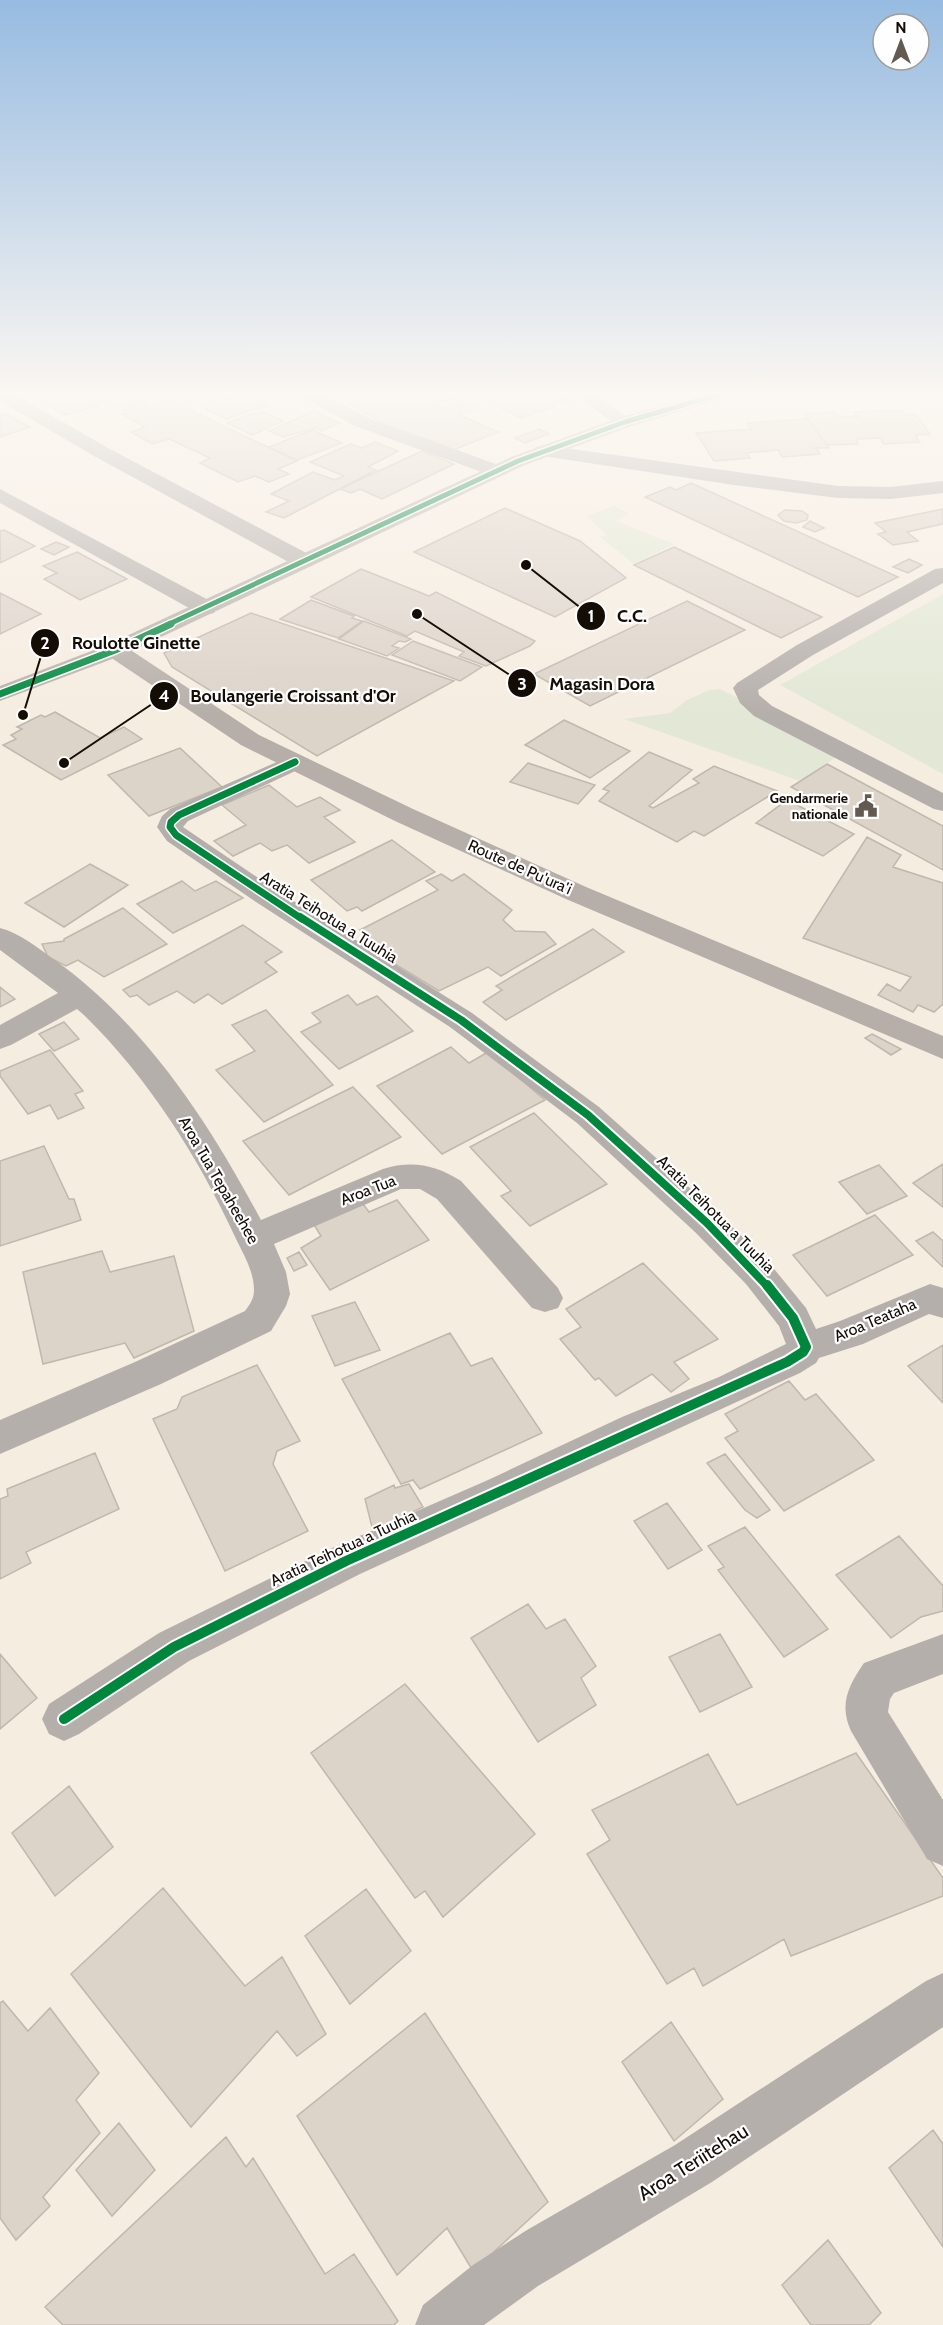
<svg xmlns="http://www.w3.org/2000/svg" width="943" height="2325" font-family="Cabin,sans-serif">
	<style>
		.green { fill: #e2e8d5 }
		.building { fill: #dcd3c9; stroke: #c0b7ad; stroke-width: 1.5 }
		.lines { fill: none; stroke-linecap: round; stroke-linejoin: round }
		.minor { fill: #b5afac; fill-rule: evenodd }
		.secondary { fill: #b5aea9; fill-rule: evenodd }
		.primary { fill: #b9b1aa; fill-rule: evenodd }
		.cycleway-far3-casing { stroke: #fefefe; stroke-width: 8 }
		.cycleway-far2-casing { stroke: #fefefe; stroke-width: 10 }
		.cycleway-far1-casing { stroke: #fefefe; stroke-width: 12 }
		.cycleway-casing { stroke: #fefefe; stroke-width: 14 }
		.cycleway-far3 { stroke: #00873e; stroke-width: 5 }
		.cycleway-far2 { stroke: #00873e; stroke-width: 7 }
		.cycleway-far1 { stroke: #00873e; stroke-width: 8 }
		.cycleway { stroke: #00873e; stroke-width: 10 }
		.labels { text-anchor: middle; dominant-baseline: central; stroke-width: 4.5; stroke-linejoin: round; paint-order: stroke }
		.far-poi-label { font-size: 14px; font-weight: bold; fill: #140d05; stroke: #fefefe; text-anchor: end }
		.street-label { font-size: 16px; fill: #140d05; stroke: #fefefe }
		.near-street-label { font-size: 20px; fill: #140d05; stroke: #fefefe }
		.leader { fill: none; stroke: #140d05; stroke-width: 2 }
		.callout-dot { fill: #140d05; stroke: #fefefe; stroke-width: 2 }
		.mark-label { font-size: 18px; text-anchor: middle; font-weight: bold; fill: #fff }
		.callout-label { font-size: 18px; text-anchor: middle; font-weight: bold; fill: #140d05; stroke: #fefefe; stroke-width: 4.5; stroke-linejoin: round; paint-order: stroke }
	</style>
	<rect width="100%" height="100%" fill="#f6ede1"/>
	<path class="green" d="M614,506L629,513L616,521L674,544L634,564L600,537L607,535L586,516Z
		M943,594V774L780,685Z
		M720,689L844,752L800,781L624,719L670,713L687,700L709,690Z"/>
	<path class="building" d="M29,391H77L98,406L64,415Z
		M95,391H138L149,396L139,400L147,403L125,411L89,393Z
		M167,391H219L197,400L188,397L179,400L163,393Z
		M369,391H441L455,398L435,404L444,408L460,401L477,408L459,415L498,432L451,451L388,426L341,399Z
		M457,391H485L468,396Z
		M505,391H550L570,401L521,418L482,398Z
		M243,392L268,405L226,419L200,406Z
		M169,400L297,461L278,469L289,474L269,482L255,476L238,482L200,463L210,458L169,439L152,444L131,432L145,427L122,414Z
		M901,410L906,415H916L930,434L915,435L920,442L884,444L880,438L856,439L858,444L827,445L804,414L836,412L839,417L858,416L854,412Z
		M314,411L340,423L321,431L315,428L283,437L269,431Z
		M264,412L283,421L252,435L227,423L249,415Z
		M6,414L30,427L0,437V416Z
		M808,419L829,448H816L820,454L782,457L778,450L746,453L750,458L714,461L696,433L751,429L747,423Z
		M539,429L549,434L525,443L515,438Z
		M312,430L342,443L297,460L269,447Z
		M375,442L398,451L368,467L376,470L284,518L266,512L289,501L271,494L313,472L335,480L344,476L310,462L351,444L362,448Z
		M422,451L454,464L382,499L360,489L351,493L340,489Z
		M691,483L898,577L858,597L645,497L670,487L676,490Z
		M505,508L580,541L626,578L555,617L414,552Z
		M943,509V524L907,532L918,541L893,545L878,534L886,532L875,523Z
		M785,510L802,511L808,515L807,520L796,523L784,521L778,515Z
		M810,521L824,528L815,532L803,527Z
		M4,530L35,546L0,563V531Z
		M56,542L69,547L54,555L41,549Z
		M674,547L822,617L781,638L634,565Z
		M77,552L127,579L80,600L44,579L57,573L43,566Z
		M909,559L922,565L908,573L893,567Z
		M361,569L429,596L436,592L535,641L530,646L486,666L459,656L464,652L415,631L407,636L311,597Z
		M0,593L41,614L0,634Z
		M311,600L354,616L352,618L362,621L338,638L280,619Z
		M687,601L745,630L590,706L534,674Z
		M251,613L454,681L317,756L172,667L164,653Z
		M364,621L411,639L405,642L399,641L392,646L399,648L387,656L339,639Z
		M413,641L482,667L460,681L392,655Z
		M55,712L100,738L124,727L142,739L61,780L3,745L16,739L11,735L22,729L17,727L41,715L45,717Z
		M564,720L630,751L590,778L525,745Z
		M180,748L222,787L149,816L108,775Z
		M649,752L692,770L649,806L653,808L699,783L693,779L714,766L777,791L704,836L694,831L677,842L599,801L609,791L603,789Z
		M528,763L595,785L578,804L510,782Z
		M827,764L943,826V870L791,787Z
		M269,785L297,807L320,797L340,810L324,817L355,842L309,863L287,845L272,851L260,843L233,856L214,841L246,825L222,805Z
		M787,800L854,834L823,856L756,823Z
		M867,837L901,855L893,867L943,883V1004L934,1012L918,1005L913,1012L878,995L887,984L900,991L911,977L803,938Z
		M392,840L435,872L362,911L357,907L347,911L311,880Z
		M90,864L128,885L64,927L25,903Z
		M441,874L452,881L464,874L512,910L503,920L515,931L545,932L556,944L501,976L488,967L439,991L375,952L381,948L360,930L438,890L426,881Z
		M182,881L195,891L216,881L243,898L173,933L137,904Z
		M123,908L167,944L104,977L78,960L66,966L48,957L42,944L64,941V939Z
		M243,925L282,952L265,962L277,972L222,1004L208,994L194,1003L177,991L149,1005L137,995L130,997L123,990Z
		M593,929L624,952L506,1020L483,1002L502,990L496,986Z
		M0,987L15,999L0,1007Z
		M348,995L357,1005L377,996L413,1031L339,1069L301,1032L321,1022L312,1013Z
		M266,1010L333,1085L264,1122L216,1070L255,1051L232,1025Z
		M64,1022L79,1039L54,1051L39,1034Z
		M872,1034L901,1049L891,1055L865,1038Z
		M451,1047L469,1063L488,1052L545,1100L442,1154L377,1086Z
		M50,1050L83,1091L75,1094L84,1108L58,1119L50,1105L28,1114L0,1076V1071Z
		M353,1087L401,1137L289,1195L243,1141Z
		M534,1113L607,1184L530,1226L501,1196L511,1191L470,1147Z
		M44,1146L69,1199H74L81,1220L0,1246V1161Z
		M943,1164V1207L913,1183Z
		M879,1165L907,1196L867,1214L839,1182Z
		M360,1200L369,1212L397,1200L429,1240L330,1290L301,1248L321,1236L313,1223Z
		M875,1215L913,1255L827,1296L793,1255Z
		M933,1232L943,1241V1267L916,1241Z
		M102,1251L110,1272L174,1256L194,1331L134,1358L125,1343L43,1364L23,1272Z
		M299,1252L307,1265L294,1271L287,1258Z
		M643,1263L718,1339L674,1362L689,1379L671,1392L652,1374L616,1396L599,1378L595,1380L560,1339L581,1327L566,1309Z
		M355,1302L380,1350L335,1366L312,1316Z
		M450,1333L471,1366L492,1358L542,1433L420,1489L413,1480L401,1484L342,1379Z
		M943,1345V1403L908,1366Z
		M257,1365L300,1441L277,1451L273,1464L308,1531L225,1571L153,1419L177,1409L182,1397Z
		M789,1381L805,1400L816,1394L874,1460L784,1511L725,1438L738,1431L725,1414Z
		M95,1453L119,1509L26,1552L31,1563L0,1579V1499L8,1496L7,1489Z
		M725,1454L770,1510L757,1518L745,1510L707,1463Z
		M409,1484L423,1507L373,1531L365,1499L394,1485L395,1488Z
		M667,1503L702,1550L668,1569L634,1521Z
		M745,1527L828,1629L784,1657L718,1570L724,1567L708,1546Z
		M899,1536L943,1586V1611L921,1617L891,1638L836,1575Z
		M528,1604L546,1629L565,1619L596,1666L581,1678L596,1705L538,1742L471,1638Z
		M720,1634L752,1687L700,1712L669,1657Z
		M0,1654L37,1698L0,1729Z
		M405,1684L535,1834L443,1917L425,1891L415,1898L311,1753Z
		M856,1753L943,1878V1896L791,1956L784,1939L703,1986L694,1968L667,1984L587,1854L610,1840L592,1810L708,1754L737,1805Z
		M69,1786L113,1847L55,1896L12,1833Z
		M163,1888L245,1986L282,1957L326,2034L297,2056L277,2031L191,2127L71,1974Z
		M366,1889L411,1951L350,2004L305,1936Z
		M3,2001L28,2031L50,2008L99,2073L76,2100L100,2133L43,2197L50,2206L16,2240L0,2218V2003Z
		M425,2013L548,2202L473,2271L447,2228L397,2275L297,2116Z
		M671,2022L723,2099L674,2141L622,2062Z
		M119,2123L155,2170L112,2216L76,2170Z
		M933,2130L943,2144V2247L889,2168Z
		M226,2137L246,2167L253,2158L325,2274L354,2254L398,2321L394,2325H63L45,2307Z
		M828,2240L881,2313L869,2325H811L782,2285Z"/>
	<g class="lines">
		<path class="minor" d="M0,391H9L108,448L312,556L315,561L312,566L304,567L296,566L94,456L0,401Z
			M295,391H317L369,418L504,467L507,471L504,475H490L355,426L298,395Z
			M569,391H590L634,422L632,426H618Z
			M543,445L838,486L891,487L943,481V493L891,499L838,498L734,485L536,455L533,451L536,447Z
			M0,489L214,603L217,608L214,613L206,615L198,613L0,503Z
			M943,568V583L813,655L758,690L759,695L772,706L943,793V811L934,809L754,716L740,703L733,688L737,683L797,645L935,569Z
			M295,754L304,757L308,762L304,767L188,821L183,827L276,890L472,1013L599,1107L719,1214L770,1264L806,1308L816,1329L840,1321L930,1284L943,1288V1318L929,1314L863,1344L819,1358L816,1363L800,1373L360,1574L189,1661L79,1734L64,1741L49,1734L42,1719L49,1704L159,1633L332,1548L488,1480L622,1417L719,1377L786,1344L779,1326L746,1284L695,1232L577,1123L450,1027L256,902L167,841L157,827L162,816L170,809Z
			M0,928C20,933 38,948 55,960C147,1027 208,1121 261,1220L383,1169C412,1160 436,1165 461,1181L558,1288L563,1298L558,1308L545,1312L532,1308L437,1199L420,1189H401L274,1244L286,1272L290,1294L286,1306L271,1331L161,1384L0,1454V1420L135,1362L245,1311C250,1304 254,1299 254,1290C254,1272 244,1255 236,1239C199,1158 149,1079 85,1016L77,1009L11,1045L0,1049V1025L58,993L0,950Z
			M943,1634V1674L894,1693L890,1699L888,1712L943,1800V1866L927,1859L851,1731C839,1705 848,1686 864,1663Z
			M943,1973V2027L712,2182L538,2286L484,2325H415L423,2305L473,2265L527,2230L675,2145L926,1981Z"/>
		<path class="secondary" d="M115,643L123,645L259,735L413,809L586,887L943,1036V1059L566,899L395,821L241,745L107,655L103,650L107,645Z"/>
		<path class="primary" d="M712,391H739L736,395L632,426L525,465L123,655L0,701V686L107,645L511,457L618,418Z"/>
		<g class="cycleway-far3-casing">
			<path id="cycleway-far3" d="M167,625L518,461L625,422L730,391"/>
		</g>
		<g class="cycleway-far2-casing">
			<path id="cycleway-far2" d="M0,694L115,650L171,624
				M295,762L179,815L171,822L170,827L176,835L302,919"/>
		</g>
		<g class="cycleway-far1-casing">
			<path id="cycleway-far1" d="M300,917L461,1020L588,1115L707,1223L768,1287"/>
		</g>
		<g class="cycleway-casing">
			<path id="cycleway" d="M64,1719L174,1647L346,1561L787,1362L803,1352L806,1347L793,1318L767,1285"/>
		</g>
		<use href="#cycleway-far3" class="cycleway-far3"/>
		<use href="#cycleway-far2" class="cycleway-far2"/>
		<use href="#cycleway-far1" class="cycleway-far1"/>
		<use href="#cycleway" class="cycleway"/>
	</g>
	<linearGradient id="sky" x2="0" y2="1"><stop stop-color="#97bbe1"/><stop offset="0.55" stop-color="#fbf7f2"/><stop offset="1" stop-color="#fbf7f2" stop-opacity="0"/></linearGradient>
	<rect width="943" height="716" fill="url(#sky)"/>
	<defs>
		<g id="civic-bare" transform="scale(1.8)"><path d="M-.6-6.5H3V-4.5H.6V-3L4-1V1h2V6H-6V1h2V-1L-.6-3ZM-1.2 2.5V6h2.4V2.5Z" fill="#635b52" stroke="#fefefe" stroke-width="2.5" paint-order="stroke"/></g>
	</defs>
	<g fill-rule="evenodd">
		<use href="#civic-bare" x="866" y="806"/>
	</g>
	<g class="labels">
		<g class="far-poi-label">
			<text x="848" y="798">Gendarmerie<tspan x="848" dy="16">nationale</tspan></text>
		</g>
		<g class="street-label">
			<text transform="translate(520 867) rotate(24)">Route de Pu'ura'i</text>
			<text transform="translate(329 917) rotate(32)">Aratia Teihotua a Tuuhia</text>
			<text transform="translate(219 1180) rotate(60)">Aroa Tua Tepaheehee</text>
			<text transform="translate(368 1190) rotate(-21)">Aroa Tua</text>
			<text transform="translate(716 1214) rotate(45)">Aratia Teihotua a Tuuhia</text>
			<text transform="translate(875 1320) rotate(-23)">Aroa Teataha</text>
			<text transform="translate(343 1548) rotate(-25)">Aratia Teihotua a Tuuhia</text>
		</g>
		<g class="near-street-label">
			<text transform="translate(693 2162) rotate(-32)">Aroa Teriitehau</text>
		</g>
	</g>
	<path class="leader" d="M526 565L591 616M23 715L45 643M417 614L522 683M64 763L164 696"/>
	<g class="callout-dot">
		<circle cx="526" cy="565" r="6"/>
		<circle cx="23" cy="715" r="6"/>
		<circle cx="417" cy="614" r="6"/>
		<circle cx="64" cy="763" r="6"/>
		<circle cx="591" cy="616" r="15"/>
		<circle cx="45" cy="643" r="15"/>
		<circle cx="522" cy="683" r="15"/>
		<circle cx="164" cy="696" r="15"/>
	</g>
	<g class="mark-label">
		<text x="591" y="622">1</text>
		<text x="45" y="649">2</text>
		<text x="522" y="690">3</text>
		<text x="164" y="702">4</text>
	</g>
	<g class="callout-label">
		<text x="632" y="622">C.C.</text>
		<text x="136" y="649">Roulotte Ginette</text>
		<text x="602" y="690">Magasin Dora</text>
		<text x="293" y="702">Boulangerie Croissant d'Or</text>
	</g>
	<g transform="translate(901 42)"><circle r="28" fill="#fefefe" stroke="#a09e9a" stroke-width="1.5"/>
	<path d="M0-4.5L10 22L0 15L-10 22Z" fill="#635b52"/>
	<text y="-9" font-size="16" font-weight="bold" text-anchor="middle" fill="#140d05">N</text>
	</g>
</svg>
